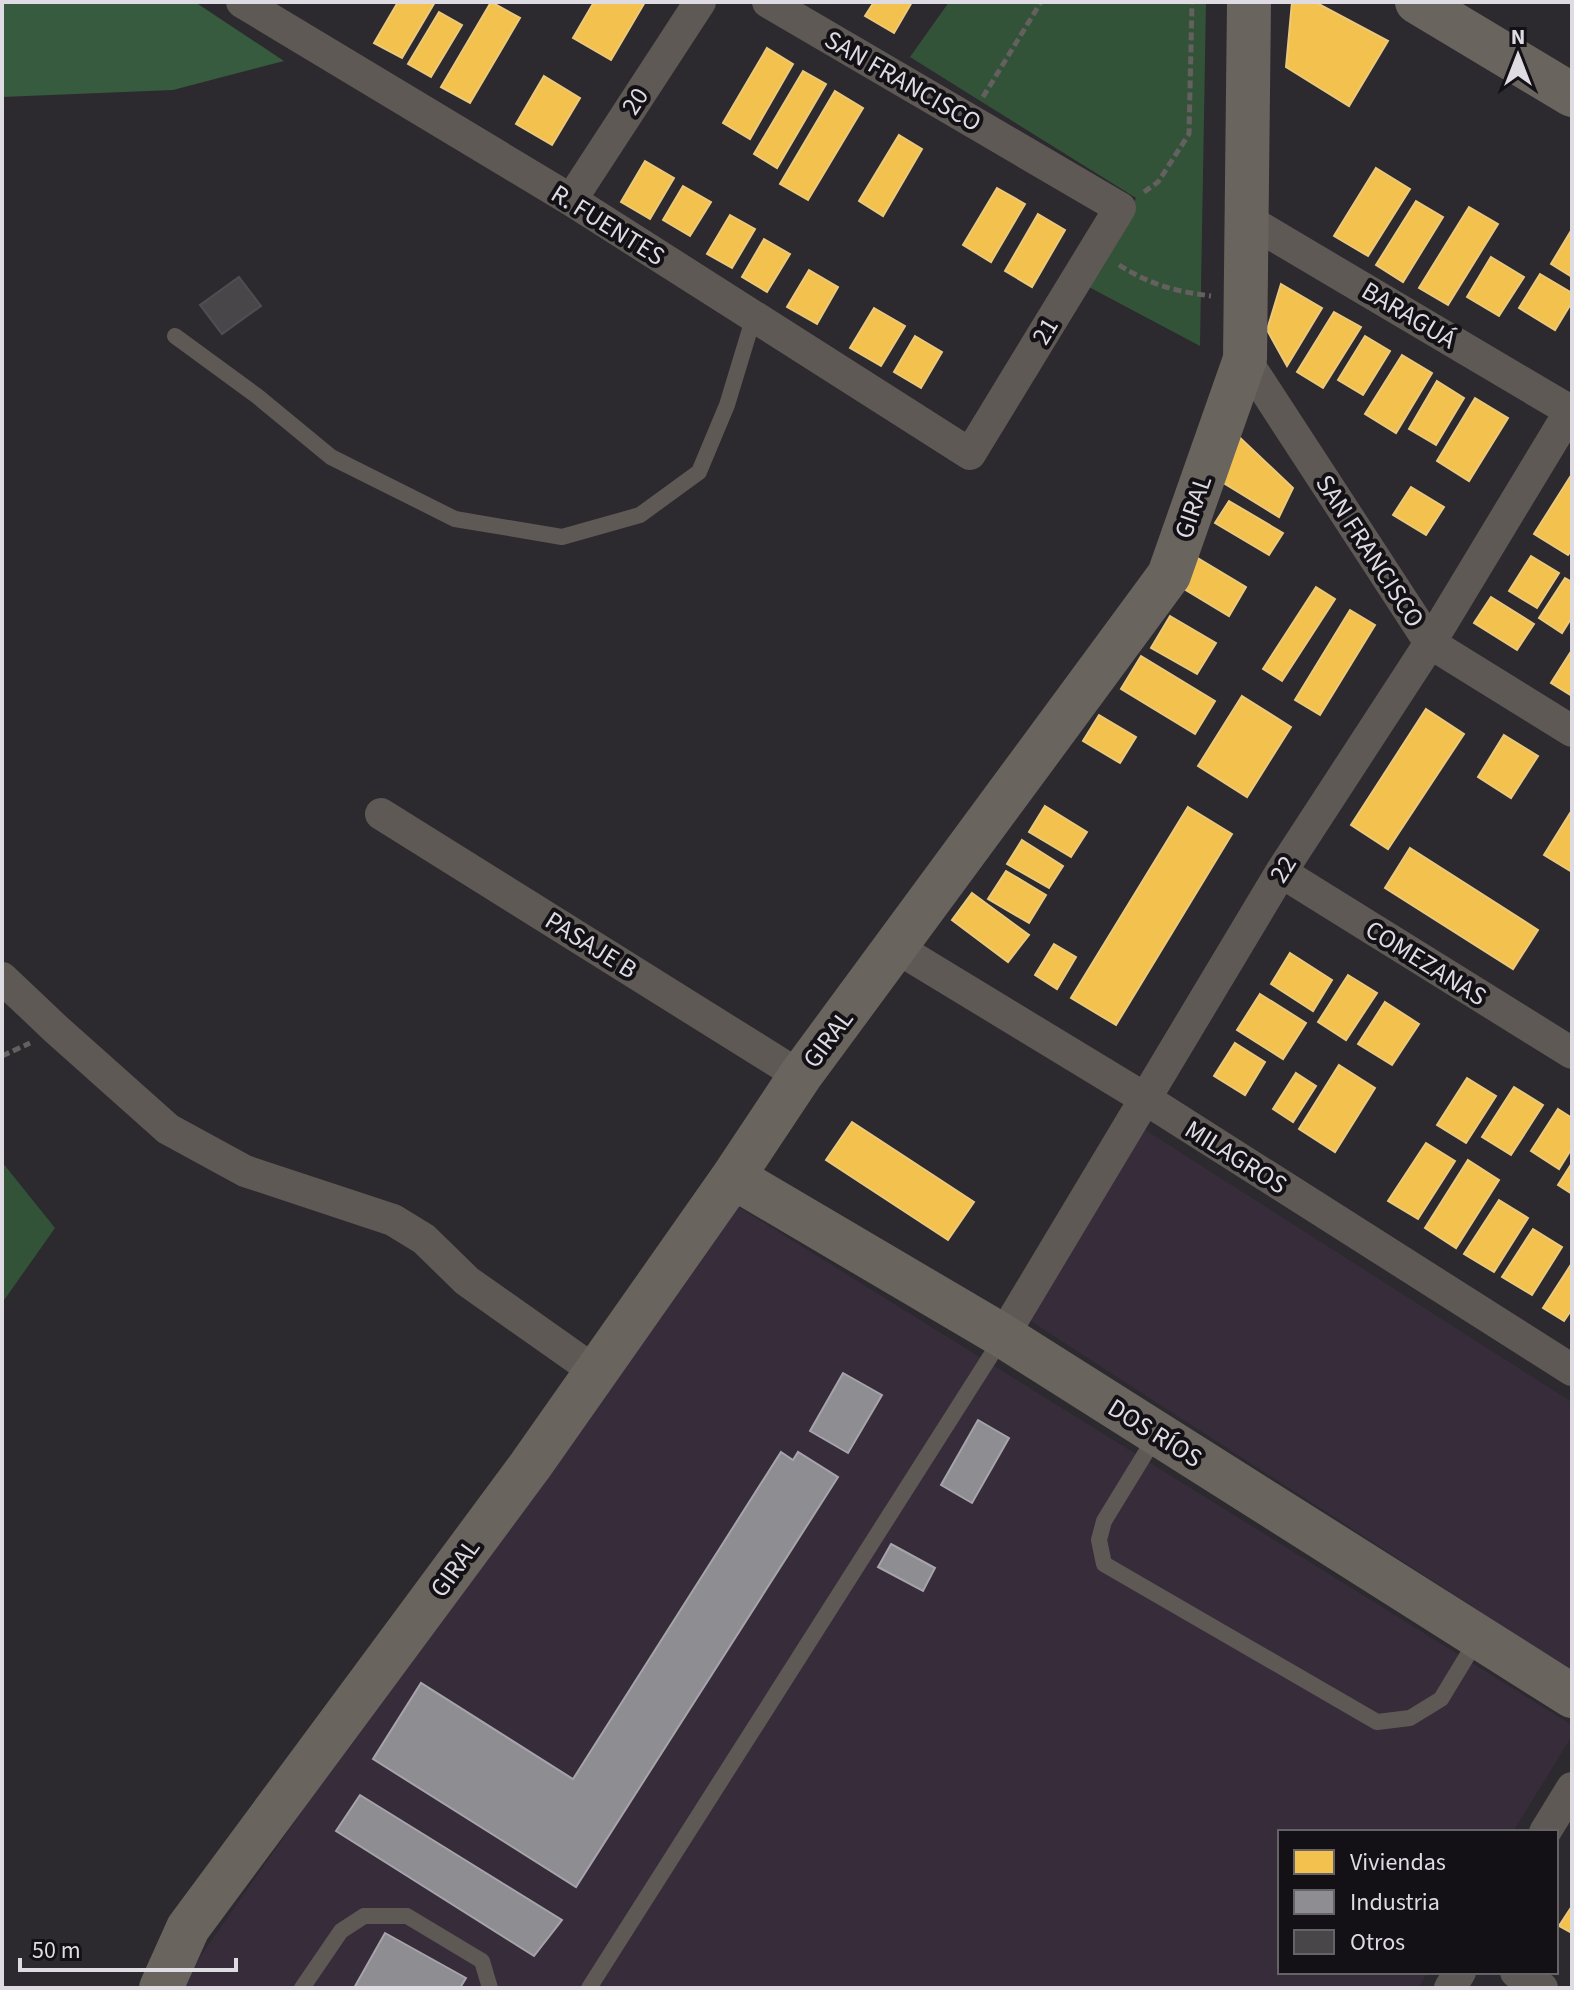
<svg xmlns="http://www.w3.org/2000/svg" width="1574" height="1990" font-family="'Source Sans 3',sans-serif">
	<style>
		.built { fill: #362c3a }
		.green { fill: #335339 }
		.forest { fill: #375b3e }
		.homes { fill: #f2c14e; stroke: #ecc97a; stroke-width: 2 }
		.industry { fill: #8d8d92; stroke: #a6a4aa; stroke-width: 2 }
		.building { fill: #494649; stroke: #514d52; stroke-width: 2 }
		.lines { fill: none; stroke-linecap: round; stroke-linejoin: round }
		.path { stroke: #64605f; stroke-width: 5; stroke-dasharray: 8 4; stroke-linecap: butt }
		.lane { stroke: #5e5954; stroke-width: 16 }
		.street { stroke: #5e5954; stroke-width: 32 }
		.secondary { stroke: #69645e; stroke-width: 44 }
		.labels { text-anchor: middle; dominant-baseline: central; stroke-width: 8; stroke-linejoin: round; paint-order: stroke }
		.street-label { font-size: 26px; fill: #dfdbe2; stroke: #141116 }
	</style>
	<rect width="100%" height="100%" fill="#2c292f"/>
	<path class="built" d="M1136,1124L1572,1402V1671L1018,1313Z
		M729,1201L1572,1725V1736L1513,1832H1280V1972H1428L1418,1988H186L188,1974Z"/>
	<path class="green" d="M949,2H1206L1200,346L1087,286L1136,198L910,57Z
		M2,1162L55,1228L2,1303Z"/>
	<path class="forest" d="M2,2H195L284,61L173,90L2,97Z"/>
	<path class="homes" d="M398,2H435L402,58L374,43Z
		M491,2L520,18L470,103L441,87Z
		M594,2H645L611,60L573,38Z
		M874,2H912L894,33L865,16Z
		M1292,2H1315L1388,41L1349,106L1286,67Z
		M439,12L462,25L431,77L408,64Z
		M767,48L793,64L750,139L723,123Z
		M803,71L826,84L777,168L754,154Z
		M544,76L580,98L552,145L516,124Z
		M835,91L863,108L808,200L780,184Z
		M899,135L922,149L883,216L859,201Z
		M645,161L674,178L650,219L621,202Z
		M1376,168L1410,189L1368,256L1334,236Z
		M683,186L711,202L690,236L663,220Z
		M997,188L1025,204L991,262L963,245Z
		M1416,201L1443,217L1403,282L1376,265Z
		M1469,207L1498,224L1448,305L1419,288Z
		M1038,214L1065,230L1032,287L1005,271Z
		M730,215L755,229L732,268L707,254Z
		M1572,229V277L1551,264Z
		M764,239L790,254L767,292L742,277Z
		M1491,257L1524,277L1499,316L1467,297Z
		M809,270L838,287L817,324L787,307Z
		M1540,274L1572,293V302L1555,330L1519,308Z
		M1281,284L1322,308L1287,366L1267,330Z
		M874,308L905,326L881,366L850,348Z
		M1334,312L1361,327L1323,388L1297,372Z
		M915,336L942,352L921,388L894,372Z
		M1365,336L1390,351L1363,395L1338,380Z
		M1402,355L1432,373L1396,433L1365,414Z
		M1437,381L1464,398L1436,445L1409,429Z
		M1475,398L1508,418L1469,481L1437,461Z
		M1236,434L1293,488L1279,517L1222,482Z
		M1572,474V550L1568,555L1534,534Z
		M1411,487L1444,507L1426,535L1393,515Z
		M1229,501L1283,533L1269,555L1215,523Z
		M1191,554L1246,587L1229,616L1174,583Z
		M1531,556L1559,573L1537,608L1509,591Z
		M1565,578L1572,582V617L1562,633L1539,618Z
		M1316,587L1335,599L1282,681L1263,669Z
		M1491,597L1534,624L1517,650L1474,623Z
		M1350,610L1375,625L1320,715L1295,700Z
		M1170,616L1216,643L1197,674L1151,648Z
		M1572,650V696L1551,683Z
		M1141,656L1215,701L1195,734L1121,689Z
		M1242,696L1291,727L1247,797L1198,766Z
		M1426,709L1464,734L1388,849L1351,825Z
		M1099,715L1136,737L1120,763L1083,741Z
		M1504,735L1538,756L1511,798L1478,777Z
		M1045,806L1087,832L1071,857L1029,832Z
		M1188,807L1232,834L1116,1025L1071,998Z
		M1572,810V872L1544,855Z
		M1022,840L1063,866L1049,888L1007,864Z
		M1410,848L1538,930L1513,969L1385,888Z
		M1006,871L1046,895L1029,923L988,899Z
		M972,893L1029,935L1008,962L952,920Z
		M1054,944L1076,957L1057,989L1035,975Z
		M1290,953L1332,980L1313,1011L1271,984Z
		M1348,975L1377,993L1346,1040L1318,1022Z
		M1260,994L1306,1023L1283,1059L1237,1030Z
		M1385,1002L1419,1024L1392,1065L1358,1044Z
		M1235,1043L1265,1062L1245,1095L1214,1076Z
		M1339,1065L1375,1088L1335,1152L1299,1129Z
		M1296,1073L1316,1086L1293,1122L1273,1109Z
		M1467,1078L1496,1096L1466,1143L1437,1125Z
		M1514,1087L1543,1105L1511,1155L1482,1137Z
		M1558,1109L1572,1118V1148L1559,1169L1531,1151Z
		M852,1122L974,1202L948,1240L826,1160Z
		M1426,1143L1455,1161L1418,1219L1388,1201Z
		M1468,1160L1499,1180L1456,1248L1425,1228Z
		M1572,1163V1194L1558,1185Z
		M1499,1200L1528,1218L1494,1272L1464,1254Z
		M1533,1229L1562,1247L1532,1295L1502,1277Z
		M1572,1263V1309L1564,1321L1543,1308Z
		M1572,1906V1933L1559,1926Z"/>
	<path class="industry" d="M843,1373L882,1395L848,1453L810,1431Z
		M978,1420L1009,1438L972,1503L941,1485Z
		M781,1452L793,1460L798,1452L838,1477L576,1887L373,1759L421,1683L573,1779Z
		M891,1544L935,1568L923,1591L878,1567Z
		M360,1795L562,1920L534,1956L336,1831Z
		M385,1933L466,1978L460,1988H354Z"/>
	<path class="building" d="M239,277L261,306L222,334L200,305Z"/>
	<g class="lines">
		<path class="path" d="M983,97L1041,2
			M1144,192L1158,182L1189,134L1192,2
			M1119,265C1151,285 1174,291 1211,296
			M2,1056L30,1043"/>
		<path class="lane" d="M175,336L257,396L331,457L455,519L562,537L640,515L699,472L727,405L754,316
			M1156,1436L1104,1521L1099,1540L1104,1564L1377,1722L1410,1718L1441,1699L1478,1638
			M302,1988L341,1931L364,1916H407L482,1961L490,1988
			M589,1988L1002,1338"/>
		<path class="street" d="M242,2L571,200L970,454L1120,208L768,2
			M571,200L700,2
			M1246,219L1572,412
			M1245,359L1430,643L1572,731
			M381,814L800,1076
			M1281,872L1572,1053
			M897,948L1144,1098L1572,1370
			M2,978L57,1030L168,1129L245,1171L393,1220L424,1239L467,1281L596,1372
			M1003,1336L1281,872L1430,643L1572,408
			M1545,1832L1572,1788
			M1516,1972L1542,1988
			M1450,1988L1460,1972"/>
		<path class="secondary" d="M1417,2L1572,95
			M733,1177L1003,1336L1572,1696
			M161,1988L188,1928L530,1466L733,1177L800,1076L1169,575L1245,359L1249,2"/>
	</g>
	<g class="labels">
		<g class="street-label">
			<text transform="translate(903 81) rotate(30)">SAN FRANCISCO</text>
			<text transform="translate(635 101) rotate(-57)">20</text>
			<text transform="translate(608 225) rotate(32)">R. FUENTES</text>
			<text transform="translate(1409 315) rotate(31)">BARAGUÁ</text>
			<text transform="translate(1045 331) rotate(-59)">21</text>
			<text transform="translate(1193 507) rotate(-71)">GIRAL</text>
			<text transform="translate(1370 551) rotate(57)">SAN FRANCISCO</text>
			<text transform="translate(1283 869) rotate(-58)">22</text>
			<text transform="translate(591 945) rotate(32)">PASAJE B</text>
			<text transform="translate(1426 963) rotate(32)">COMEZANAS</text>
			<text transform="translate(828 1039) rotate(-53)">GIRAL</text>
			<text transform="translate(1236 1157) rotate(32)">MILAGROS</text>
			<text transform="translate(1155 1433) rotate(32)">DOS RÍOS</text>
			<text transform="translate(455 1568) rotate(-54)">GIRAL</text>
		</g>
	</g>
	<rect width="1574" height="1990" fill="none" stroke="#dfdbe2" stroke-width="8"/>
	<rect x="1278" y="1830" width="280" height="144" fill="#141116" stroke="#656268" stroke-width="2"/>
	<rect x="1294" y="1850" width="40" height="24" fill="#f2c14e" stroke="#656268" stroke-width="2"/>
	<text x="1350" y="1870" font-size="24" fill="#dfdbe2">Viviendas</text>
	<rect x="1294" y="1890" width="40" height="24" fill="#8d8d92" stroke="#656268" stroke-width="2"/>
	<text x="1350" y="1910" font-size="24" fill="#dfdbe2">Industria</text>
	<rect x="1294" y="1930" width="40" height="24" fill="#494649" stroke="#656268" stroke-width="2"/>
	<text x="1350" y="1950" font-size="24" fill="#dfdbe2">Otros</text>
	<g transform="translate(1518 56)" stroke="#141116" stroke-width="6" paint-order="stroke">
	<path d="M0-6L14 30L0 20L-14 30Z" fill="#dfdbe2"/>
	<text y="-12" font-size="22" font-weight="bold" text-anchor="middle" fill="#dfdbe2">N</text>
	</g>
	<path d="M20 1958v12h216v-12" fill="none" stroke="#dfdbe2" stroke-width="4"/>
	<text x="32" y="1958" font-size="24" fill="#dfdbe2" stroke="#141116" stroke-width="6" paint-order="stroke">50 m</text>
</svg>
